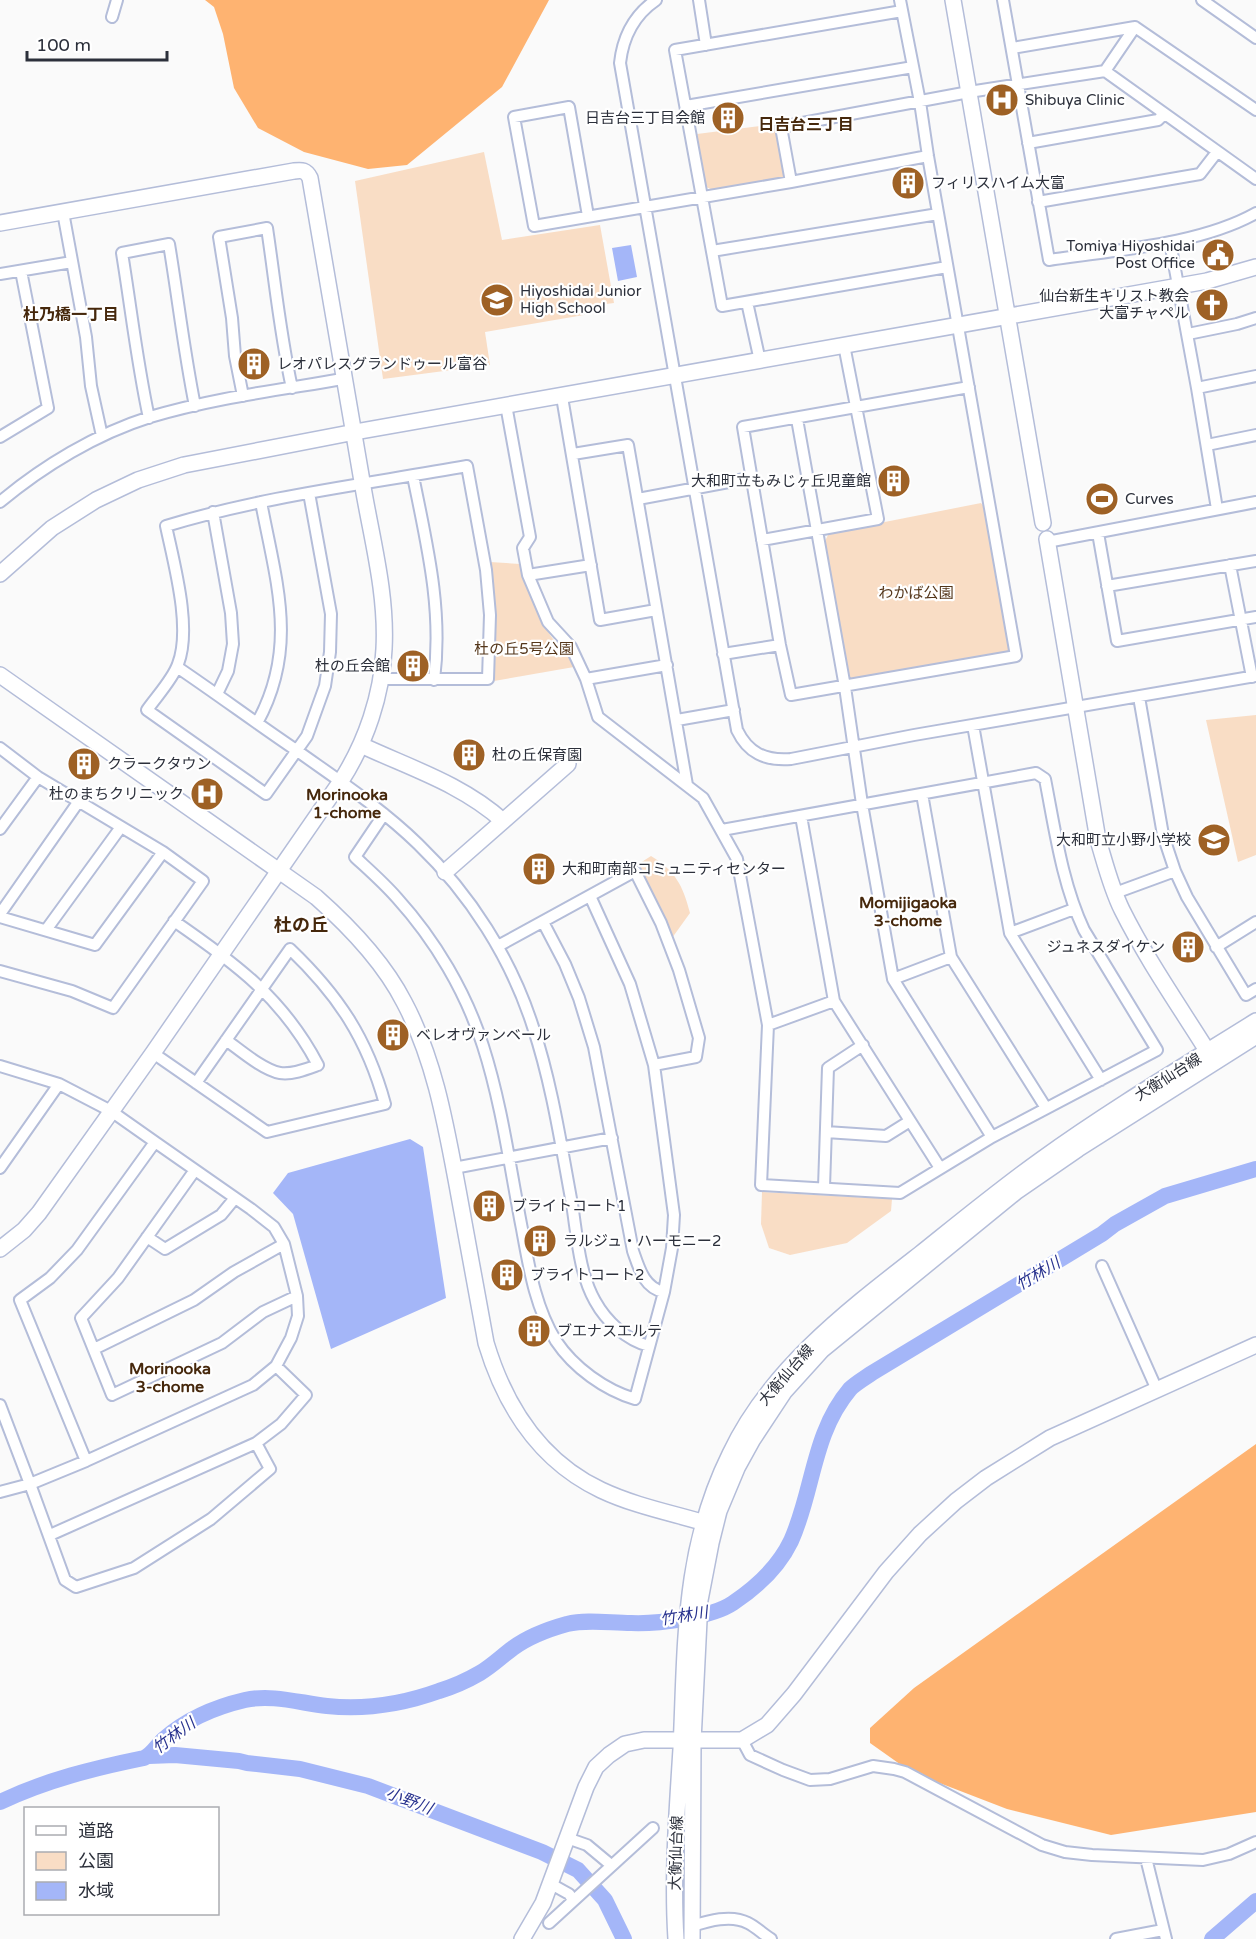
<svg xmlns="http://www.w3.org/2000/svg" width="1256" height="1939" font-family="'Varela Round','Noto Sans JP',sans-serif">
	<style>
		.green { fill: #f9ddc5 }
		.forest { fill: #feb371 }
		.water { fill: #a4b6f8 }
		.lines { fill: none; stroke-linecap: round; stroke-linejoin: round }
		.river { stroke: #a4b6f8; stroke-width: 16 }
		.street-casing { stroke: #b4bdd9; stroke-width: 14 }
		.secondary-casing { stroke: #b4bdd9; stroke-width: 18 }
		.street { stroke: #fff; stroke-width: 10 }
		.secondary { stroke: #fff; stroke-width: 15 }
		.labels { text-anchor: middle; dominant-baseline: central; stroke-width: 4.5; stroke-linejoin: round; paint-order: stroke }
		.poi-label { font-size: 15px; fill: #2c303b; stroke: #fff; text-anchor: start }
		.park-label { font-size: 15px; fill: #54361a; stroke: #fff }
		.street-label { font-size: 15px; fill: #2c303b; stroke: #fff }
		.neighbourhood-label { font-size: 16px; font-weight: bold; fill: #46280c; stroke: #fff }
		.water-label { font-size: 16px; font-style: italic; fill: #29338f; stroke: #fff }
		.quarter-label { font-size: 18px; font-weight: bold; fill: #46280c; stroke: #fff }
	</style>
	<rect width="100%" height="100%" fill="#fafafa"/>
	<path class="green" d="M776,124L787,173L783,179L713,190L706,187L697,134Z
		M484,152L502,240L600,225L614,303L590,306L584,315L485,332L490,365L383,379L355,181Z
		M981,503L985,508L1010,649L1007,653L854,680L848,676L824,543L829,533Z
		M490,562L520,564L541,622L553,639L566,650L574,667L494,681C497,641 496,602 490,562Z
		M1256,715V855L1238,862L1206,720Z
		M651,856C675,871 683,885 690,913L672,938L637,865Z
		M762,1192L892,1199L891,1211L847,1243L790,1255L769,1248L761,1224Z"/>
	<path class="forest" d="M205,0H549L502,87L407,165L368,169L304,152L258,128L234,88L223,34L214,7Z
		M1256,1444V1812L1111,1835L1007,1809L911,1772L870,1743V1728L914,1688Z"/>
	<path class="water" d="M631,245L637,277L618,281L612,248Z
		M410,1139L423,1147L446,1298L331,1349L293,1214L273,1193L288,1173Z"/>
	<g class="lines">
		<path class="river" d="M149,1756L175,1755L239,1761L247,1763L300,1769L368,1786L542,1852L578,1870L605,1900L624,1939
			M0,1802C46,1780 95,1768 144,1758C153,1754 157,1745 164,1739C187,1719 215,1707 245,1700C272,1694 300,1703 327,1706C365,1710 403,1704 439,1691C452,1687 468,1680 480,1673C492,1666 502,1656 513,1648C528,1637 549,1629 567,1624C587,1619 610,1623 631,1623C657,1624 711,1618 733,1603C757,1587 778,1568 791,1541C814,1490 812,1434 850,1389C856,1383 865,1378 872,1373L1102,1234L1115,1224L1165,1196L1256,1169
			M1212,1939L1256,1901"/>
		<g class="street-casing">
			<path id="street" d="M656,0C634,15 623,36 620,63L737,730C748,753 765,761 791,759L914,735L1256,676
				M699,0L706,45
				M900,0L920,102L928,156L1016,656L791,695L780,645L743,427L969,387
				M1003,0L1049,260C1114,250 1199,245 1256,213
				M1202,0L1256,38
				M902,11L675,50L722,306L947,267
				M112,17L117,0
				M1012,48L1135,27L1256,110
				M1105,71L1135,27
				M686,106L913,67
				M1028,143L1158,120L1164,114
				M791,182L781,127L969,92L1105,71L1256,179
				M1038,202L1200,174L1217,152
				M63,212L86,337L91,386L102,436
				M588,216L569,107L514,117L534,226L791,182L928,156
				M1170,242L1197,388L1217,509
				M712,251L938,214
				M0,274L72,262
				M747,302L760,361
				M1188,334L1237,324L1256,318
				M1197,388L1256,376
				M243,396L235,356L232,318L219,237L267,228C275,281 280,335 292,388
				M562,397L600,620L656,610
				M506,405L530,537L523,548L528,575L548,622L571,647L586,679L598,717L703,798L737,859L768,1025L761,1185L900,1193L992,1137L1157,1050L1084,930C1062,883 1055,830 1045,779L1036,773L722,830
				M149,418C137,363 131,308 122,253L169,244C178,298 184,352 195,406
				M797,419L845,687L862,804L893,979L992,1137
				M0,437L48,408L21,271
				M1207,445L1256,435
				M573,454L628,445L687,785
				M413,476C427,545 443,610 434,680
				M309,493L331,614L330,652L325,686L307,736L266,794L147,710C156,697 173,679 178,664C192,628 174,564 166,526C264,496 367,484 467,466L486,570L490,615L488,679H381
				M638,499L750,478
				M0,502C43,466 96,434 150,417C213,398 279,390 343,379
				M213,512L231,613L233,644L228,671L217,694
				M1098,533L1117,641L1256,617
				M762,540L878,519L844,345
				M1047,542L1256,502
				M1230,565L1252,677
				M528,575L591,565
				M1107,586L1256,561
				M723,654L780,645
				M177,667C217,694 256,723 296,750C338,780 381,808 418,844C470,894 511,958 533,1027C552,1084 561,1145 572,1204C577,1235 579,1273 595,1301C606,1321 626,1340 649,1346
				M586,679L667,665
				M1139,697L1163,835L1175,871L1187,897L1246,995L1256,989
				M677,720L734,710
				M257,723C299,647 276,582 261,502
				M973,725L1010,933L1101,1080
				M0,748L38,777L163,852L203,881L113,1008L72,991L0,971
				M922,794L951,957L1046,1108
				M384,814L355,857C369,870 384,883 397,898C435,940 466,992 483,1046C502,1105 510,1168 522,1229C529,1267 535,1307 556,1341C574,1368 605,1390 635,1399L664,1292L672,1248L674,1215L654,1065L630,984L590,896
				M801,816L834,1001L940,1168
				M0,829L38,777
				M1115,893L1175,871
				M0,914L79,801
				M0,917L95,945L163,852
				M174,921C235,963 283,998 318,1065C307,1069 292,1075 280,1073C263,1070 240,1050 226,1040
				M543,922L565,964L579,998L594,1047L633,1251C639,1268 644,1288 664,1292
				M46,930L121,827
				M1010,933L1074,909
				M498,946L635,871L661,923L679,970L699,1038L696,1057L654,1065
				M1216,947L1256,922
				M893,979L951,957
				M768,1025L834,1001
				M153,1053L267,1132L385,1104C367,1038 338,995 290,949L196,1083
				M0,1066L59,1084L111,1111L155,1142L77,1250L50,1278L20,1300L86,1461
				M826,1132L886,1136L910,1121
				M0,1168L59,1084
				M454,1168L612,1138
				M195,1170L118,1278L81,1318L112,1395L222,1343L263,1312L297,1296
				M824,1187L828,1068L863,1045
				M147,1237L165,1249L221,1215L235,1198
				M1102,1266L1157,1390
				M94,1349L194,1300L234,1272L284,1244
				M0,1405L30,1484L86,1461L253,1385L276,1366L291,1338L298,1316L297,1296L284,1244L274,1227L251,1209L155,1142
				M0,1492L30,1484L65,1580L76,1587L134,1568L211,1519L270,1469L256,1443L281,1424L306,1395L276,1366
				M50,1535L256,1443
				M742,1740L750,1755L783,1770L810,1780L830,1779L873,1766L894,1769L905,1772L1042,1845L1065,1852L1092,1855L1203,1860L1229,1854L1256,1842
				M567,1838L587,1845L611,1865
				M1146,1858L1166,1939
				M551,1884L569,1894L573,1900
				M549,1923L653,1828
				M692,1926C708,1921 731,1914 748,1923C756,1927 763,1934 771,1939
				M1116,1939L1163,1930"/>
		</g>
		<g class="secondary-casing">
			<path id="secondary" d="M953,0L1043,523
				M0,223L294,171C302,170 306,170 310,178C327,281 345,384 363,487C372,540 387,594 384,649C382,695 366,742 341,781L153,1053L39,1213L24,1230L0,1249
				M1047,539L1098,840C1105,863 1111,888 1122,910C1148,962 1182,1010 1213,1060
				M0,574L52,528L96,500L138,480L184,465L355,432L1207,281L1256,267
				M0,675L316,897C350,927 383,961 404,1002C435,1060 446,1126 458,1190C467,1241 477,1292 486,1343C505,1406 540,1461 601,1490C637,1507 677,1514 715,1526
				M361,745C410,768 462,784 503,821
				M445,872L568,764
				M522,1939L543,1903L586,1787L596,1767L609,1755L625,1744L644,1740H742L767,1725L794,1694L886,1572L920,1534L956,1501L986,1478L1050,1438L1256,1345
				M676,1939C672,1876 677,1813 681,1749C686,1645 682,1551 730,1454C770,1369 848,1310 920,1254C960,1222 1000,1189 1042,1159C1110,1110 1184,1066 1256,1021
				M692,1939L693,1741L700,1600L711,1543L719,1511L737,1468L753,1439L784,1392L822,1350L1017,1191L1078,1149L1256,1036"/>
		</g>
		<use href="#street" class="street"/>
		<use href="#secondary" class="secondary"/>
	</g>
	<defs>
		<g id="hospital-disc" transform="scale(1.725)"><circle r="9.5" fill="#9e6125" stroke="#fff"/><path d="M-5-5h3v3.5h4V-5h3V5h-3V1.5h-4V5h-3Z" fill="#fff"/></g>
		<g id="building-disc" transform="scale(1.725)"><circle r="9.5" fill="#9e6125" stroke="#fff"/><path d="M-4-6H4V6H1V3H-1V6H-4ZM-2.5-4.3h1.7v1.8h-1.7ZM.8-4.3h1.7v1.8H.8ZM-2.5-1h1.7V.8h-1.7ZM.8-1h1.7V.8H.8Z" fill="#fff"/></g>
		<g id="civic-disc" transform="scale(1.725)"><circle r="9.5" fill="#9e6125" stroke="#fff"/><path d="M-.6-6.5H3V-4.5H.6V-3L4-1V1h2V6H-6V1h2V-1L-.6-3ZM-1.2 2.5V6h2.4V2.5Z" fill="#fff"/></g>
		<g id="school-disc" transform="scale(1.725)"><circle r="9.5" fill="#9e6125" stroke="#fff"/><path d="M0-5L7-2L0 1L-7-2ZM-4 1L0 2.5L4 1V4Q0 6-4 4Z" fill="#fff"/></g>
		<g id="church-disc" transform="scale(1.725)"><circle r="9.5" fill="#9e6125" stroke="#fff"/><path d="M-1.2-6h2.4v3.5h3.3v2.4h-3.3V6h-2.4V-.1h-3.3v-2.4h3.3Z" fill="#fff"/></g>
		<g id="stadium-disc" transform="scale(1.725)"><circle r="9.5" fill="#9e6125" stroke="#fff"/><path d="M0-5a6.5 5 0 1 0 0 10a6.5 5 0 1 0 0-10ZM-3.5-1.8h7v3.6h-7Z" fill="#fff"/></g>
	</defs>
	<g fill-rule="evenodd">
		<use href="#hospital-disc" x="1002" y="100"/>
		<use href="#building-disc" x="728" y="118"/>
		<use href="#building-disc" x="908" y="183"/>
		<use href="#civic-disc" x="1218" y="255"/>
		<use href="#school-disc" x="497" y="300"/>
		<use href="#church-disc" x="1212" y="305"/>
		<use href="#building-disc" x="254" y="364"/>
		<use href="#building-disc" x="894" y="481"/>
		<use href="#stadium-disc" x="1102" y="499"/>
		<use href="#building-disc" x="413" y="666"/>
		<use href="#building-disc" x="469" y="755"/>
		<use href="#building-disc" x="84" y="764"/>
		<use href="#hospital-disc" x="207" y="794"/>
		<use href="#school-disc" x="1214" y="840"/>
		<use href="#building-disc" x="539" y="869"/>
		<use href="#building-disc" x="1188" y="947"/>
		<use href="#building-disc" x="393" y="1035"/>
		<use href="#building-disc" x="489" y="1206"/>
		<use href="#building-disc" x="540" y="1241"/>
		<use href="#building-disc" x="507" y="1275"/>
		<use href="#building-disc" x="534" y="1331"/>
	</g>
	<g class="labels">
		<g class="poi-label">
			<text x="1025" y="100">Shibuya Clinic</text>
			<text x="705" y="118" text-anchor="end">日吉台三丁目会館</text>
			<text x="931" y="183">フィリスハイム大富</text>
			<text x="1195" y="246" text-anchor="end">Tomiya Hiyoshidai<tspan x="1195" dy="17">Post Office</tspan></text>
			<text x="520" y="291">Hiyoshidai Junior<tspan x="520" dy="17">High School</tspan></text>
			<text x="1189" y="296" text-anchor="end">仙台新生キリスト教会<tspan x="1189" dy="17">大富チャペル</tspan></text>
			<text x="277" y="364">レオパレスグランドゥール富谷</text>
			<text x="871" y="481" text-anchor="end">大和町立もみじヶ丘児童館</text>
			<text x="1125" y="499">Curves</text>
			<text x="390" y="666" text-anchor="end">杜の丘会館</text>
			<text x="492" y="755">杜の丘保育園</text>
			<text x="107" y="764">クラークタウン</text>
			<text x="184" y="794" text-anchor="end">杜のまちクリニック</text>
			<text x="1191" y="840" text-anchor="end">大和町立小野小学校</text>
			<text x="562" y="869">大和町南部コミュニティセンター</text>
			<text x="1165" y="947" text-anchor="end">ジュネスダイケン</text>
			<text x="416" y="1035">ベレオヴァンベール</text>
			<text x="512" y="1206">ブライトコート1</text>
			<text x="563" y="1241">ラルジュ・ハーモニー2</text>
			<text x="530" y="1275">ブライトコート2</text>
			<text x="557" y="1331">ブエナスエルテ</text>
		</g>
		<g class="park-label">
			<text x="916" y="593">わかば公園</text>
			<text x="524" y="649">杜の丘5号公園</text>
		</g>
		<g class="street-label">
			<text transform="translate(1168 1077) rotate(-32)">大衡仙台線</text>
			<text transform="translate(786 1375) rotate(-49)">大衡仙台線</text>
			<text transform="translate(676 1853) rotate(-88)">大衡仙台線</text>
		</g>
		<g class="neighbourhood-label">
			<text x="806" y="125">日吉台三丁目</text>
			<text x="71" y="315">杜乃橋一丁目</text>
			<text x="347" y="795">Morinooka<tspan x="347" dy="18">1-chome</tspan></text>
			<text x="908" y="903">Momijigaoka<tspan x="908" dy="18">3-chome</tspan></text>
			<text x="170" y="1369">Morinooka<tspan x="170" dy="18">3-chome</tspan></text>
		</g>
		<g class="water-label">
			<text transform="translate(1038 1274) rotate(-31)">竹林川</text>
			<text transform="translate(684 1616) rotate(-9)">竹林川</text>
			<text transform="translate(174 1736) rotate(-36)">竹林川</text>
			<text transform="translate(409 1801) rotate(21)">小野川</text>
		</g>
		<g class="quarter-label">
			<text x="301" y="925">杜の丘</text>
		</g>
	</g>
	<rect x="24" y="1807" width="195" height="108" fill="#ffffff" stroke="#abacb1" stroke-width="1.5"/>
	<rect x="36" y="1826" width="30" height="9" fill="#ffffff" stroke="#abacb1" stroke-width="1.5"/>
	<text x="78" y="1837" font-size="18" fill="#2c303b">道路</text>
	<rect x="36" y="1852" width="30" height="18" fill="#f9ddc5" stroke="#abacb1" stroke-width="1.5"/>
	<text x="78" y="1867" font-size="18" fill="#2c303b">公園</text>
	<rect x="36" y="1882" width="30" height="18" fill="#a4b6f8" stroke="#abacb1" stroke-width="1.5"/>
	<text x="78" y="1897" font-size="18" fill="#2c303b">水域</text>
	<path d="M27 51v9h140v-9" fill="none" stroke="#2c303b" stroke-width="3"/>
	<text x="36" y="51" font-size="18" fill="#2c303b" stroke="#ffffff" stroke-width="4.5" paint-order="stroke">100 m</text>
</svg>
